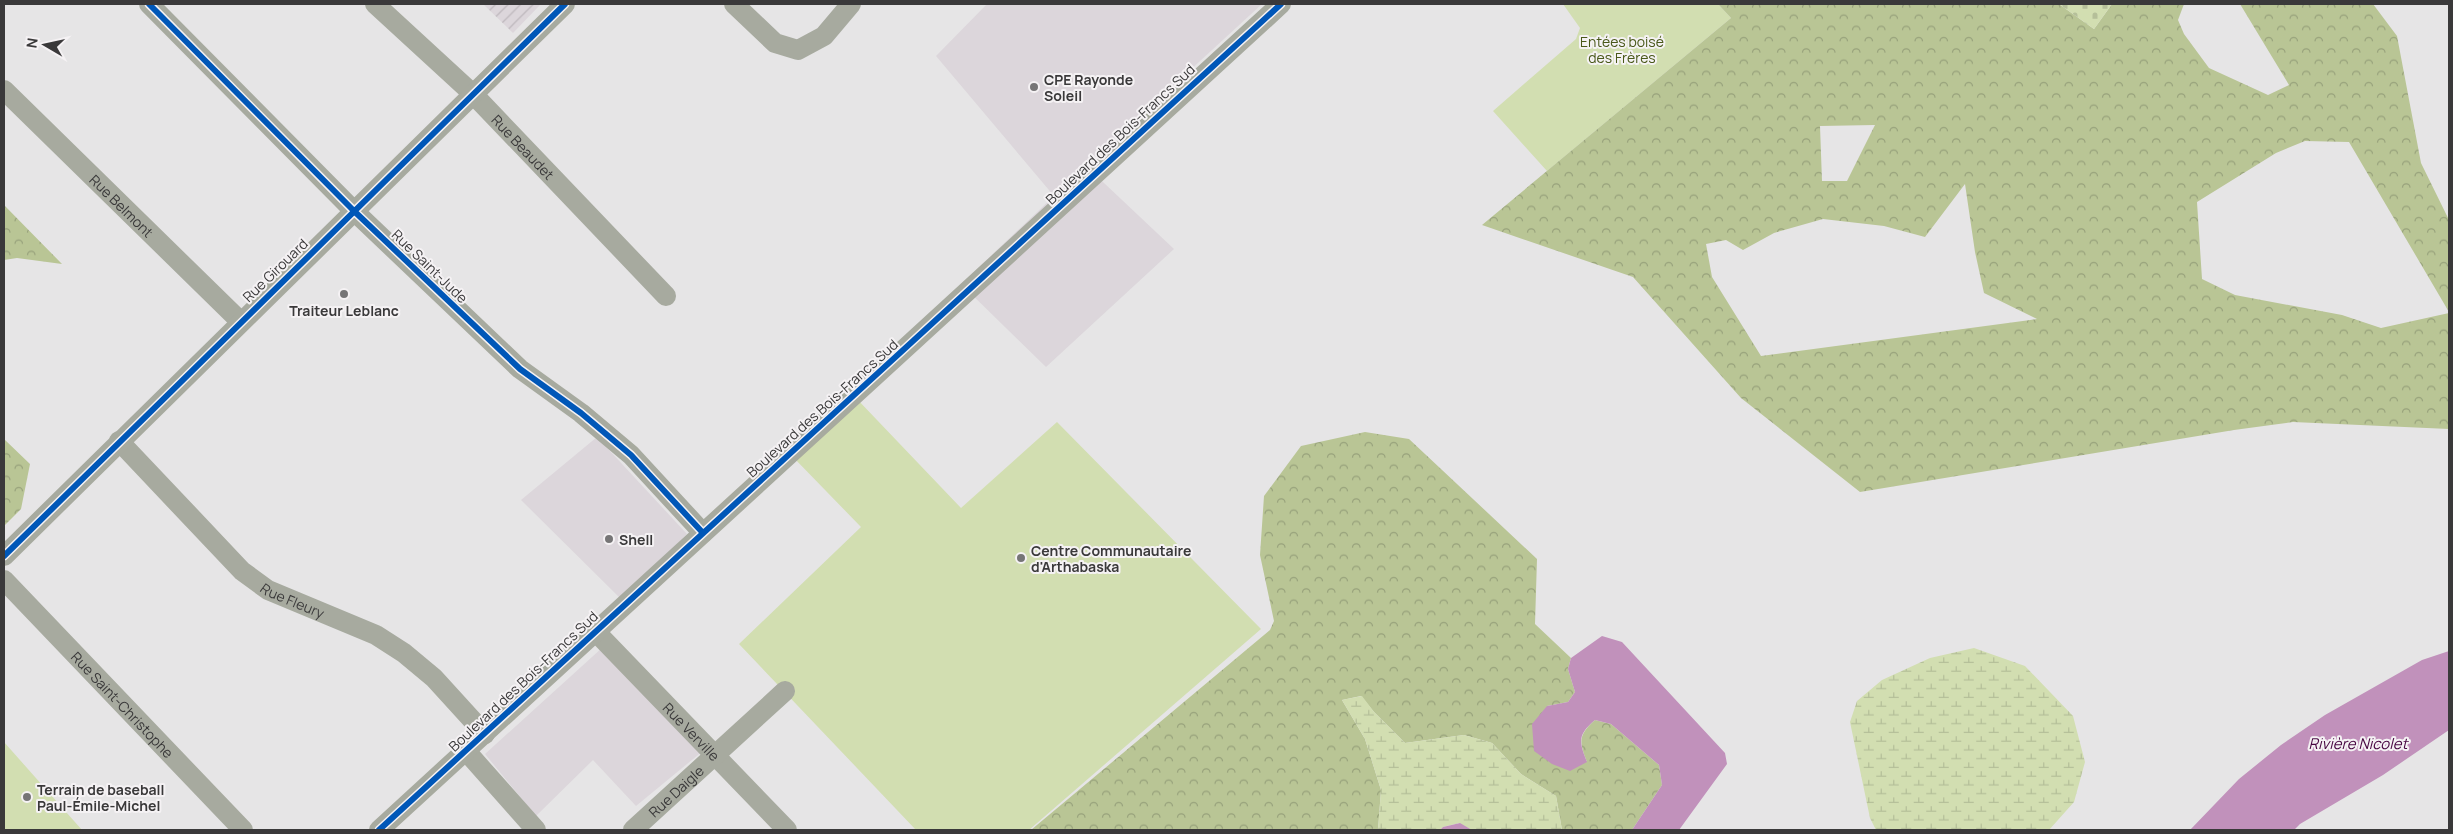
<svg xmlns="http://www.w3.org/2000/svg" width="2453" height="834" font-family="Manrope,sans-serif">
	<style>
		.built { fill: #dcd6db }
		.industrial { fill: url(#industrial-furrows) }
		.green { fill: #d2deb1 }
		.forest { fill: url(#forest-crowns); fill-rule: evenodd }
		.wetland { fill: url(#wetland-marsh) }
		.cemetery { fill: url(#cemetery-stones) }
		.water { fill: #c191bb }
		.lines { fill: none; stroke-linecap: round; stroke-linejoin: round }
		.minor { stroke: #a7aa9f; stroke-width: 20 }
		.cycleway-casing { stroke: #f5f2f4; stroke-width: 9 }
		.cycleway { stroke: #0057b8; stroke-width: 6 }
		.poi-dot { fill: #767576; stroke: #f5f2f4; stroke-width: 2 }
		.labels { text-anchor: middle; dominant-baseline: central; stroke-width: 4; stroke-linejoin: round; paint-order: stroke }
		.park-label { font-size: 14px; fill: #495819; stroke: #f5f2f4 }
		.poi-label { font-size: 14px; font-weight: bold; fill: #3a393a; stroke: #f5f2f4; text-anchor: start }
		.street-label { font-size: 14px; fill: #3a393a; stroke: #f5f2f4 }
		.water-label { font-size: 15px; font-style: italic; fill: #480742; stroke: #f5f2f4 }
	</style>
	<defs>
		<pattern id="industrial-furrows" width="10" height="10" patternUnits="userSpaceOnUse" patternTransform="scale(1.25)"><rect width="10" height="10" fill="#dcd6db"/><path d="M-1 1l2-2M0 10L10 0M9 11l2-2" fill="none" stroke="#beb8bd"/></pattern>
		<pattern id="forest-crowns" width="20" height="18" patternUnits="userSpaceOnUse" patternTransform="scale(1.25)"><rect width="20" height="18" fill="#b9c595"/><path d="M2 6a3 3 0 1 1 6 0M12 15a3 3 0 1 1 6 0" fill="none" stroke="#97a17b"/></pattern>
		<pattern id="wetland-marsh" width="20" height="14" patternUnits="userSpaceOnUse" patternTransform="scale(1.25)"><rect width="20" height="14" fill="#d2deb1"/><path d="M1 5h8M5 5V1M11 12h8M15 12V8" fill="none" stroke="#b5bf99"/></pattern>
		<pattern id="cemetery-stones" width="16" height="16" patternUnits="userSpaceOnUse" patternTransform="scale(1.25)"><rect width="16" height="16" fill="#d2deb1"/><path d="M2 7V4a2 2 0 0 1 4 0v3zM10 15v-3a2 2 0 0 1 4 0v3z" fill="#b5bf99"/></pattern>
	</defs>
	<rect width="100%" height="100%" fill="#e6e5e6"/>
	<path class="built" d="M987,4H1262L1086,166L1174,249L1046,367L961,284L1054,196L936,56Z
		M597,437L687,534L621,599L521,500Z
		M603,647L704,750L636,806L593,760L536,816L485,754Z"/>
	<path class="industrial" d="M483,4H541L513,33Z"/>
	<path class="green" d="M1563,4H1718L1731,18L1547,171L1493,111L1576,39L1580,28Z
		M856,398L961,508L1057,422L1261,629L1029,830H916L739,644L861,527L792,456Z
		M4,742L82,830H4Z"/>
	<path class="forest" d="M1718,4H2059L2094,29L2112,4H2184L2178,20L2184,34L2209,68L2268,95L2289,85L2240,4H2373L2397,36L2421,163L2449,220V312L2349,142L2305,141L2276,153L2197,202L2202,279L2235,295L2342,315L2381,328L2449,313V429L2293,422L2234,430L1860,492L1741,398L1633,277L1482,225L1731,18ZM1875,125L1847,181H1822L1820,126ZM1965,184L1975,252L1984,293L2037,319L1761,356L1712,277L1706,244L1726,240L1743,250L1774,233L1823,219L1884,226L1925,237Z
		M4,205L62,264L17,258L4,260Z
		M1365,432L1409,439L1537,559L1535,624L1571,658L1568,669L1575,692L1568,702L1547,706L1587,762C1579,742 1578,735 1595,720L1611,724L1659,765L1662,785L1632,830H1562L1556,796L1521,774L1492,743L1464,735L1405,743L1374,712L1361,696L1342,700L1365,739L1381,790L1378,830H1031L1270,630L1274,621L1260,555L1264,496L1301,446Z
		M4,439L30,464L21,509L4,526Z"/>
	<path class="wetland" d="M1974,648L2025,666L2073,716L2085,762L2074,802L2049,830H1876L1870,818L1850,722L1857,701L1882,680L1930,658Z
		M1362,696L1374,712L1405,743L1464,735L1492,743L1521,774L1556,796L1562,830H1472L1459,823L1443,827L1440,830H1378L1381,790L1365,739L1342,700Z"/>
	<path class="cemetery" d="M2059,4H2112L2094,29Z"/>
	<path class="water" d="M1602,636L1622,642L1725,753L1727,764L1679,830H1632L1662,785L1659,765L1611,724L1595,720C1577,735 1579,742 1587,762L1570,771L1552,764L1534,751L1532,724L1547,706L1568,702L1575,692L1568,669L1571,658Z
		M2449,651V730L2383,775L2300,824L2294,830H2190L2239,779L2281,745L2325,715L2422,660Z
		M1460,823L1472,830H1440L1443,827Z"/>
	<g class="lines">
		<g class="minor">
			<path d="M149,4L354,211L520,369L581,413L631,455L703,533"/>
			<path id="s1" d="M375,4L473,94L666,296"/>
			<path d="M734,4L775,43L798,50L824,36L851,4"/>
			<path id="s2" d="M4,90L240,321"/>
			<path id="s3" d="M119,441L242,571L268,590L376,635L404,653L434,678L485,734"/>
			<path d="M4,556L565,4"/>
			<path id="s4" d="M4,580L243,830"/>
			<path id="s5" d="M596,632L787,830"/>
			<path d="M466,751L536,830"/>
			<path d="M379,830L1281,4"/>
			<path id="s6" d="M633,830L785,691"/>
		</g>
		<g class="cycleway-casing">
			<path id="cycleway" d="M149,4L354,211L520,369L581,413L631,455L703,533
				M4,556L565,4
				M379,830L1281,4"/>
		</g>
		<use href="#cycleway" class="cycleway"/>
	</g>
	<g class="poi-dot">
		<circle cx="1034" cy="87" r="5"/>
		<circle cx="344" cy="294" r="5"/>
		<circle cx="609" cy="539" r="5"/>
		<circle cx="1021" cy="558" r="5"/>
		<circle cx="27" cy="797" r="5"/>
	</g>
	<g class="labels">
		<g class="park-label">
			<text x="1622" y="41">Entées boisé<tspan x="1622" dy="16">des Frères</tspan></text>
		</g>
		<g class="poi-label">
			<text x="1044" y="79">CPE Rayonde<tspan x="1044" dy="16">Soleil</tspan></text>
			<text x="344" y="310" text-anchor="middle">Traiteur Leblanc</text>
			<text x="619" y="539">Shell</text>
			<text x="1031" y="550">Centre Communautaire<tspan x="1031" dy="16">d'Arthabaska</tspan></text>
			<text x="37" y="789">Terrain de baseball<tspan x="37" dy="16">Paul-Émile-Michel</tspan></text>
		</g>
		<g class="street-label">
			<text transform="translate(1120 134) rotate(-43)">Boulevard des Bois-Francs Sud</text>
			<text stroke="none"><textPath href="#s1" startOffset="206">Rue Beaudet</textPath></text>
			<text stroke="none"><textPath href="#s2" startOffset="165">Rue Belmont</textPath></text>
			<text transform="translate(430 266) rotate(44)">Rue Saint-Jude</text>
			<text transform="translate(275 270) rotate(-44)">Rue Girouard</text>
			<text transform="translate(822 408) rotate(-42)">Boulevard des Bois-Francs Sud</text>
			<text stroke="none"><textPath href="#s3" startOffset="238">Rue Fleury</textPath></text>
			<text transform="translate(523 681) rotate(-43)">Boulevard des Bois-Francs Sud</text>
			<text stroke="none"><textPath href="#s4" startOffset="172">Rue Saint-Christophe</textPath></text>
			<text stroke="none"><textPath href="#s5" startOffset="138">Rue Verville</textPath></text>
			<text stroke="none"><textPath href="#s6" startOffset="58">Rue Daigle</textPath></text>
		</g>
		<g class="water-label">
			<text x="2358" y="743">Rivière Nicolet</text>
		</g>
	</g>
	<rect width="2453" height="834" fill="none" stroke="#3a393a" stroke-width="10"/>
	<g transform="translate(45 45) rotate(279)" stroke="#f5f2f4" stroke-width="4" paint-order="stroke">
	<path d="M0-4L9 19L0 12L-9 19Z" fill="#3a393a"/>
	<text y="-8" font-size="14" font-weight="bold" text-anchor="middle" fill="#3a393a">N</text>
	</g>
</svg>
